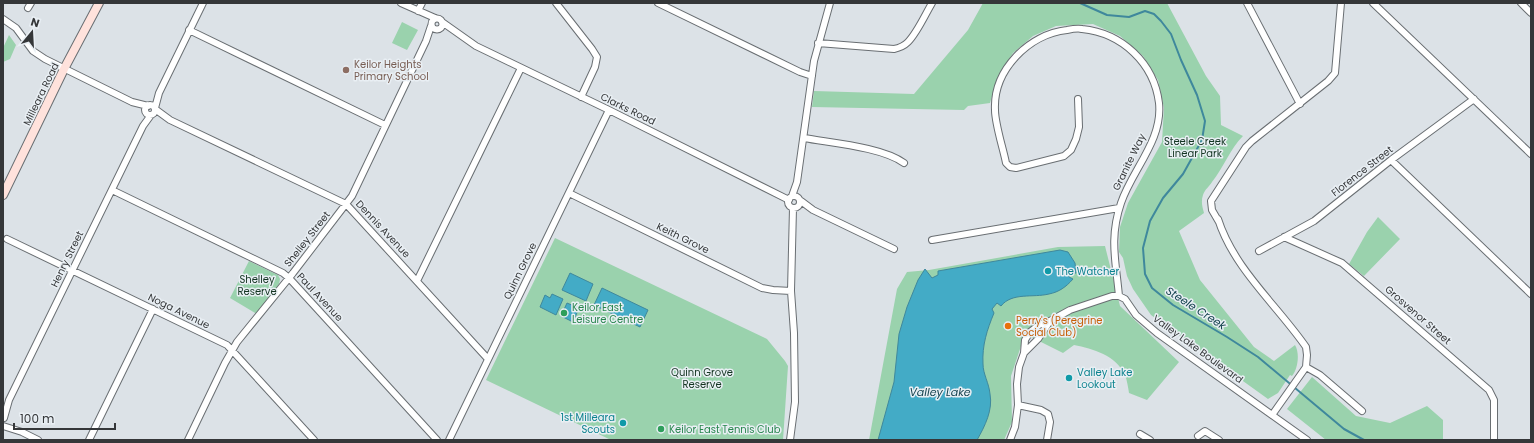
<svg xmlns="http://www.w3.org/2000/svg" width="1534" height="443" font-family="Poppins,sans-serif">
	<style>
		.green { fill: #9ad2ad }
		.water { fill: #43abc6; stroke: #3f889c }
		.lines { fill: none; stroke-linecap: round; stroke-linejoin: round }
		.stream { stroke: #3f889c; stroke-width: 2 }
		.minor-casing { stroke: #696e72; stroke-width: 8 }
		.secondary-casing { stroke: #696e72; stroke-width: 10 }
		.minor { stroke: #fff; stroke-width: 6 }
		.secondary { stroke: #ffe2dc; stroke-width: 8 }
		.education-dot { fill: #8d6e63; stroke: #e9eff4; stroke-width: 1.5 }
		.culture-dot { fill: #0f9aa8; stroke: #e9eff4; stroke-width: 1.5 }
		.leisure-dot { fill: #2e9e5b; stroke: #e9eff4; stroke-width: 1.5 }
		.food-dot { fill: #e8710a; stroke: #e9eff4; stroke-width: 1.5 }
		.labels { text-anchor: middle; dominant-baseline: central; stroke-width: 3; stroke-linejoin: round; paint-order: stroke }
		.education-label { font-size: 10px; fill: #785e54; stroke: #e9eff4; text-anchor: start }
		.street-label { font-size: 10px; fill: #353739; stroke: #e9eff4 }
		.park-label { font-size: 10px; fill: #143522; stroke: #e9eff4 }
		.culture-label { font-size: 10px; fill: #0d838f; stroke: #e9eff4; text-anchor: start }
		.leisure-label { font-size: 10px; fill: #27864d; stroke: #e9eff4; text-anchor: start }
		.food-label { font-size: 10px; fill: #c56008; stroke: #e9eff4; text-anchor: start }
		.water-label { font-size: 11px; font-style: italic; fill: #15434f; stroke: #e9eff4 }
	</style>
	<rect width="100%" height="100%" fill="#dce2e7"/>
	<path class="green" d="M983,3H1167L1206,76L1220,96L1221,125L1243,136C1230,149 1224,167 1212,182C1209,187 1205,189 1203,195C1201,201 1202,206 1204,213L1179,231L1200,280L1254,347L1274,361L1295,345C1300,353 1298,369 1292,376L1290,375L1278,393L1268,399L1151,315L1133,289L1127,276L1123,258L1119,252L1120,227L1128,203L1162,142L1164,108L1158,80L1143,56L1120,36L1093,24L1056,26L1033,36L1013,53L997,79L990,103L968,106L964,110L812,107L814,91L914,94L968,30Z
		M402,22L418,30L407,50L392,43Z
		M9,35L16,45L10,59L3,62V48Z
		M1378,217L1400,239L1364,276L1349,264L1367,232Z
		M555,238L767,339L785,361L788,366L783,440H611L486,380Z
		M1105,246L1120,306L1179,362L1147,400L1129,393C1128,387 1127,380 1125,375C1116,355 1093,349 1074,345L1063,353L1025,334L1011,376L1012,422L1004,440H869L897,289L907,272L929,270L1058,247Z
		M249,261L278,275L280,279L279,284L257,314L230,298Z
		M1312,377L1356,416L1390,423L1427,406L1443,420V440H1326L1287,409Z"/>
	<path class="water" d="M1060,250L1068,252L1075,263L1076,273L1070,274L1069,277L1073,279C1066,287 1059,292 1049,294C1033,298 1012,292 1001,306L997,303L992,309L994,313C987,330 982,345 983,364C983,374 989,383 990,394C993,410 985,426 977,440H878L894,382L899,334L907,307L918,280L925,269L932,278L938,275V271Z
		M570,273L593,284L586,301L562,290Z
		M602,288L648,310L640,327L594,305Z
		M552,294L563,299L556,315L540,307L545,295L550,298Z
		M567,303L579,308L573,322L561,316Z"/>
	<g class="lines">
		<path class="stream" d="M1080,3L1107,15L1129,17L1145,11L1154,14L1161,21L1171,34L1181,60L1197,95L1205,121L1202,140L1183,174L1163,198L1150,221L1143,248L1145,274L1152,288L1173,305L1227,337L1258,357L1344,429L1364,440"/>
		<g class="minor-casing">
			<path id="minor" d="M401,3L435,18
				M556,3L592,49L597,57L595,67L581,97
				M658,3L800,72L812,76
				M1247,3L1300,104
				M1373,3L1531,154
				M1521,3L1531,13
				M28,8L31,3
				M418,11L422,3
				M431.5 24a5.5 5.5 0 1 1 11 0a5.5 5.5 0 1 1-11 0Z
				M3,19L16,28L33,51L45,59L132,102L148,106
				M442,22L476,46L609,110L789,200
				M189,30L385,125
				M818,43L894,49C899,48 904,46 908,42C917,33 925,15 932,3
				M1078,99L1079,127L1076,139L1071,150L1064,156L1016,168L1010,167L1006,163C1003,148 995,124 995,110C993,70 1029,34 1067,30C1072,29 1078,28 1082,29C1122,33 1154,63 1159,103C1163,140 1132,170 1121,203C1109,238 1116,262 1119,296
				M145 110a5 5 0 1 1 10 0a5 5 0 1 1-10 0Z
				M155,108L159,93L203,3
				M155,109L170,120L346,204L488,359
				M804,138C831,143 882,147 904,163
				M1391,160L1531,294
				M112,190L283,273L289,278L437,440
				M569,193L762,288L773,290L791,291
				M788 202a6 6 0 1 1 12 0a6 6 0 1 1-12 0Z
				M792,196L797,182L814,61L830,3
				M801,201L813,210L894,249
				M1218,219C1234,269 1277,305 1306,347L1307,355L1306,367L1272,415
				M1219,222L1212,210L1211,201L1246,147L1252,141L1328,81L1335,73L1341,3
				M1284,237L1342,263L1489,390L1494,400V440
				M7,239L227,345L314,440
				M932,240L1119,208
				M1259,251L1314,221L1391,160L1474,99
				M417,281L521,68
				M1024,353L1038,339L1050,321
				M1306,367L1320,375L1362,411
				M1018,405L1041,410L1048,414L1050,422L1047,440
				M4,418L9,400L143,126L151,115
				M3,426L22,432L38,440
				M1140,434L1150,440
				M1198,436L1205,431L1219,440
				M89,440L153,309
				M188,440L225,363L237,342L293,273L352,196L426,41L431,26
				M449,440L609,110
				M790,440L795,402L794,333L791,291L793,208
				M1010,440L1015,427L1018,405L1017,384L1019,367L1024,353L1025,340L1030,332L1039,325L1050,321L1070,310L1112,296H1119L1125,299L1136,315L1157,333L1307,440"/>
		</g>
		<g class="secondary-casing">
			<path id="secondary" d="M3,195L64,69L99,3"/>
		</g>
		<use href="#minor" class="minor"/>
		<use href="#secondary" class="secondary"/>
	</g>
	<circle class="education-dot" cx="346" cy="70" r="4"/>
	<g class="culture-dot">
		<circle cx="1048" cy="271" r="4"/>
		<circle cx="1069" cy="378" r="4"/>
		<circle cx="623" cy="423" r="4"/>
	</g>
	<g class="leisure-dot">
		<circle cx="564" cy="313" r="4"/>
		<circle cx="661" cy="429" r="4"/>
	</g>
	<circle class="food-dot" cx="1008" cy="326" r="4"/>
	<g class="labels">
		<g class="education-label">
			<text x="354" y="64">Keilor Heights<tspan x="354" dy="12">Primary School</tspan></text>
		</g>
		<g class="street-label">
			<text transform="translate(41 94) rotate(-64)">Milleara Road</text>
			<text transform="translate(628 109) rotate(26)">Clarks Road</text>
			<text transform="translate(1129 162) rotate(-64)">Granite Way</text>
			<text transform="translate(1362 171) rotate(-38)">Florence Street</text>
			<text transform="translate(383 229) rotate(47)">Dennis Avenue</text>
			<text transform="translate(683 238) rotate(26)">Keith Grove</text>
			<text transform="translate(307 239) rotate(-52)">Shelley Street</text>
			<text transform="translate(67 259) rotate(-64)">Henry Street</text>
			<text transform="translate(520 271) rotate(-64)">Quinn Grove</text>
			<text transform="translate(320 297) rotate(47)">Paul Avenue</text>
			<text transform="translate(179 311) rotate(26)">Noga Avenue</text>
			<text transform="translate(1418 315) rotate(41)">Grosvenor Street</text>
			<text transform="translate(1198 349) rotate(36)">Valley Lake Boulevard</text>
		</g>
		<g class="park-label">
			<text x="1195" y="141">Steele Creek<tspan x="1195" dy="12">Linear Park</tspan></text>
			<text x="257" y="279">Shelley<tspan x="257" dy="12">Reserve</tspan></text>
			<text x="702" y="372">Quinn Grove<tspan x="702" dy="12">Reserve</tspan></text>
		</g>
		<g class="culture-label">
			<text x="1056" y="271">The Watcher</text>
			<text x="1077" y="372">Valley Lake<tspan x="1077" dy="12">Lookout</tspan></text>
			<text x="615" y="417" text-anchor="end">1st Milleara<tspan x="615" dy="12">Scouts</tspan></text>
		</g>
		<g class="leisure-label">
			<text x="572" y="307">Keilor East<tspan x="572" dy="12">Leisure Centre</tspan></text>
			<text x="669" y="429">Keilor East Tennis Club</text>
		</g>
		<g class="food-label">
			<text x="1016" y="320">Perry's (Peregrine<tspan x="1016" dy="12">Social Club)</tspan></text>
		</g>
		<g class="water-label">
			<text transform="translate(1196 308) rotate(33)">Steele Creek</text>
			<text x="940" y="392">Valley Lake</text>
		</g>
	</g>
	<rect width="1534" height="443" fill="none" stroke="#353739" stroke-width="8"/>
	<g transform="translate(32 32) rotate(18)" stroke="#e9eff4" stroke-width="3" paint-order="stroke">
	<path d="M0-3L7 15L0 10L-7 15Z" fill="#353739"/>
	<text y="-6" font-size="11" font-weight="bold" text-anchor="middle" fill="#353739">N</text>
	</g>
	<path d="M14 423v6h101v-6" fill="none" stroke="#353739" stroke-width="2"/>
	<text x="20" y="423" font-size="12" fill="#353739" stroke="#e9eff4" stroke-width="3" paint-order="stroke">100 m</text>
</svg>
